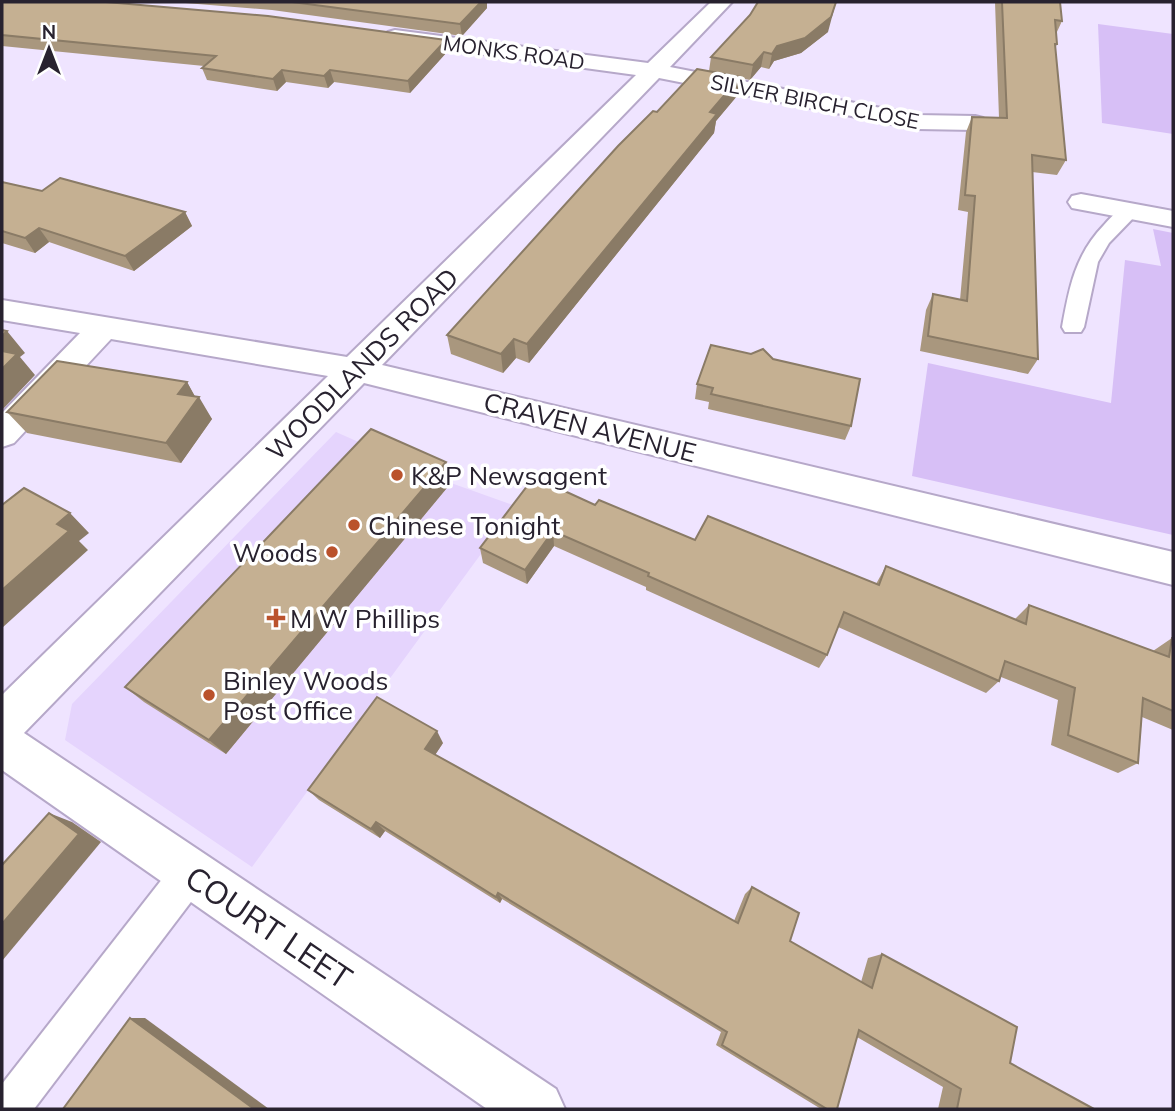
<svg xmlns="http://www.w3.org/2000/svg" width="1175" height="1111" viewBox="0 0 1175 1111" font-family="Mulish,sans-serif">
<rect width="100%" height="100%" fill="#efe4ff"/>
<path fill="#e5d4fd" d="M336,432L451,483L516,506L252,867L65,740L72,704Z"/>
<g fill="#d7bff6">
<path d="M1098,24L1173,34V134L1102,123Z"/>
<path d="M1153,229L1173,233V535L912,476L928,363L1111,403L1125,260L1161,266Z"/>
</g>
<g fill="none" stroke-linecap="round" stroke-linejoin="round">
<g stroke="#b6a8c9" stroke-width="4">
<g id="lane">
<path d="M1130,205L1140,211L1109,243L1098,262L1084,327L1081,332H1065L1062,327C1069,288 1075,255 1104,225C1111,217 1119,208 1130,205Z"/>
<path d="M190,855L203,860L208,873L203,886L34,1109H2V1084L177,860Z"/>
</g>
</g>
<g stroke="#b6a8c9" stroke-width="4">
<g id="street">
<path d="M711,2H732L670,67L917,115L975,116L983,118L987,123L983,128L975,130L917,129L659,78L382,365L1173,552V585L364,383L24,733L556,1089L565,1109H487L2,770V695L328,376L111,339L14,443L2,447V413L80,333L2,320V300L347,357L636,75L395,42L384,36L388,32L395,30L648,63Z"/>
<path d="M1081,194L1173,211V227L1072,208L1068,202L1072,196Z"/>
</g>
</g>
<use href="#lane" fill="#fff" fill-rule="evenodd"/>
<use href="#street" fill="#fff" fill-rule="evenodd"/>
</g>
<g fill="#a9977e">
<path d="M2,2L446,40L447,52L410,93L334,82L328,88L286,82L277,91L207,80L202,68L204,66L2,46Z"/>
<path d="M173,2H487V8L462,36L272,10Z"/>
<path d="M995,2H1060L1062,21L1056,34L1057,44L1055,49L1066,160L1057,175L1032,172L1038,359L1028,374L920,351L926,310L933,294L960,300L968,212L958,210L966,132L972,117L999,118Z"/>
<path d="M828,32L801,53L774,61L769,69L761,67L750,80L740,78L737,96L716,121L714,133L529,363L516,358L503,373L451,354L447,335L709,71L711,57Z"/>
<path d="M2,182L42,191L185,212L192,226L134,271L49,242L35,253L2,243Z"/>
<path d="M773,359L851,426L845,440L708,409L709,402L695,399L697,384Z"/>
<path d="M187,382L195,397L212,419L181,463L27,433L7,412Z"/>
<path d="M446,462L451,483L226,754L144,702L125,687Z"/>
<path d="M595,505L695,540L876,584L886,566L1015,619L1029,605L1153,651L1172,638H1173V730L1142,717L1138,763L1118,773L1051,745L1058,700L1001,677L999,681L986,693L838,627L827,655L819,668L646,590V587L554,546L527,584L483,563L480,548Z"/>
<path d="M443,743L435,755L734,921L745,894L752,887L790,941L861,982L868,958L882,954L1010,1063L1094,1109H938L943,1087L857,1037L837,1109H821L716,1045L721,1032L502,899L500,903L385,831L380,838L319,800L308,790Z"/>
</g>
<g fill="#8a7b66">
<path d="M481,2H487V8L462,36L460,24Z"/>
<path d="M836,2L828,32L801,53L774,61L769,69L772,54L777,46Z"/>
<path d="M446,40L447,52L410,93L408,81Z"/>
<path d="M764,52L761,67L750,80L753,65Z"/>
<path d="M282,70L286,82L277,91L273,79Z"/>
<path d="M330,70L334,82L328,88L324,76Z"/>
<path d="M740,77L737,96L716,121L714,133L529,363L527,344L710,112Z"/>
<path d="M185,212L192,226L134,271L125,256Z"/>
<path d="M39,228L49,242L35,253L25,238Z"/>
<path d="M7,331L25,353L20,357L35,375L2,410V336Z"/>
<path d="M514,339L516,358L503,373L501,354Z"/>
<path d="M187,382L197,400L199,397L212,419L181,463L166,443L178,394Z"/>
<path d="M446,462L451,483L226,754L209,740Z"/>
<path d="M70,513L89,533L79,541L88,550L2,628V590L57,524Z"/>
<path d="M553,531L554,546L527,584L525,570Z"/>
<path d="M437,731L443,743L431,761L425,749Z"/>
<path d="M49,813L72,822L101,842L2,961V924Z"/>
<path d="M376,822L385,831L380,838L371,829Z"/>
<path d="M498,893L502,899L500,903L496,897Z"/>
<path d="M130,1018H145L269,1109H254Z"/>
</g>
<g fill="#c5b092" stroke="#8a7b66" stroke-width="2">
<path d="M2,2H106L268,16L446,40L408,81L330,70L324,76L282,70L273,79L202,68L216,56L2,35Z"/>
<path d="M292,2H481L460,24Z"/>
<path d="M758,2H836L831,17L805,38L777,46L772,54L764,52L753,65L711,57L750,15Z"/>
<path d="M1002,2H1060L1062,21L1055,20L1057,44H1055L1066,160L1032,155L1038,359L928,336L933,294L967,301L975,196L965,195L972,117L1007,118Z"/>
<path d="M697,69L740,77L710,112L717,114L527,344L514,339L501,354L447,335L618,146L653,111L657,112Z"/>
<path d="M60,178L185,212L125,256L39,228L25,238L2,231V182L42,191Z"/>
<path d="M2,330L7,331L2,336Z"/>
<path d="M711,345L751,354L763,349L773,359L860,379L851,426L711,394L713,388L697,384Z"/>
<path d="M2,351L17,354L2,369Z"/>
<path d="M57,361L187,382L178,394L199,397L166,443L7,412Z"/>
<path d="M371,429L446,462L209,740L125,687Z"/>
<path d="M534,477L595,505L599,500L695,540L708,516L879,585L886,566L1026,624L1029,605L1169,657L1172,638H1173V711L1143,698L1138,763L1068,735L1075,688L1005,661L999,681L844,612L827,655L648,576L649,573L553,531L525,570L480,548Z"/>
<path d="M24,488L70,513L57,524L69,531L2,590V505Z"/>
<path d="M377,697L437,731L425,749L738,923L752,887L799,913L790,941L872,988L882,954L1017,1027L1010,1063L1094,1109H957L961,1089L859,1030L837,1109H827L722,1045L727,1032L498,893L496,897L376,822L371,829L308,790Z"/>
<path d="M49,813L79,834L2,924V865Z"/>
<path d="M130,1018L254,1109H63Z"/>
</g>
<g fill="#ba522c" stroke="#fff" stroke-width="2.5">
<circle cx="397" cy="475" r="7"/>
<circle cx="354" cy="525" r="7"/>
<circle cx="332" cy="552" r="7"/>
<path d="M272.5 607.5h7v7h7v7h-7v7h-7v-7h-7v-7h7z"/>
<circle cx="209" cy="695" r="7"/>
</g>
<g text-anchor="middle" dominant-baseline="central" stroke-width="7" stroke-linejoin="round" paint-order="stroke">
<g font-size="21" fill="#28222f" stroke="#fff">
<text transform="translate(514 52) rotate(8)">MONKS ROAD</text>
<text transform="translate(815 101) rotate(11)">SILVER BIRCH CLOSE</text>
</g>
<g font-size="26" fill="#28222f" stroke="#fff">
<text transform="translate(362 364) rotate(-45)">WOODLANDS ROAD</text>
<text transform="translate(590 427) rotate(14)">CRAVEN AVENUE</text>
</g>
<g font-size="26" fill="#28222f" stroke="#fff" text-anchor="start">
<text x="411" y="475">K&amp;P Newsagent</text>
<text x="368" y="525">Chinese Tonight</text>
<text x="318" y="552" text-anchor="end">Woods</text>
<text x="290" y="618">M W Phillips</text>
<text x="223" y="680">Binley Woods<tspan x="223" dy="30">Post Office</tspan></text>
</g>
<g font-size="32" fill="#28222f" stroke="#fff">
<text transform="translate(269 927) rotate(34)">COURT LEET</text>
</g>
</g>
<rect width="1175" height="1111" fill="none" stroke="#28222f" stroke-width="7"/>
<g transform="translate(49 49)" stroke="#ffffff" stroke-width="5" paint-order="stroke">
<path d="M0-5L12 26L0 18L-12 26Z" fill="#28222f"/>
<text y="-10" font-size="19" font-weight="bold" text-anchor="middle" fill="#28222f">N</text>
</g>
</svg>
